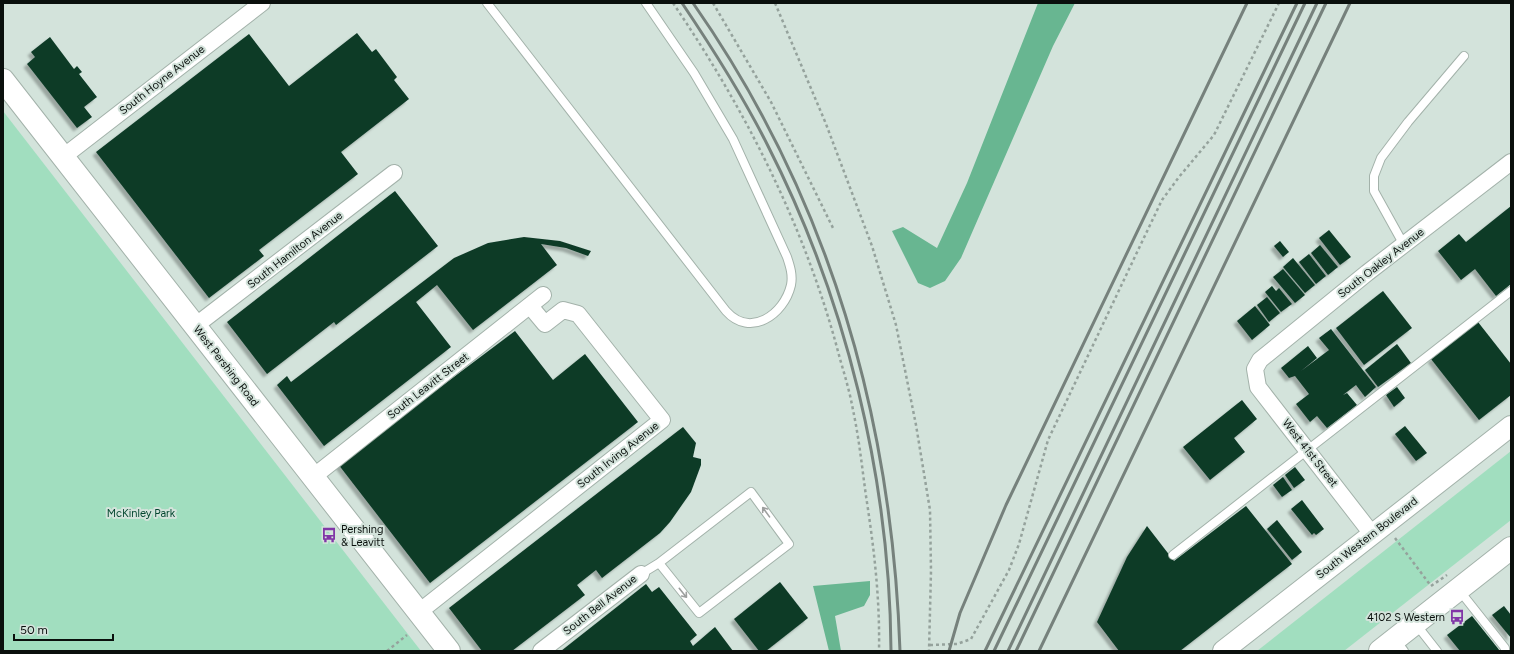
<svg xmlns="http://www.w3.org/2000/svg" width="1514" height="654" viewBox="0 0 1514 654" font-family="Figtree,sans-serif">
<defs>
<filter id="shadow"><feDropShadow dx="-3.5" dy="3.5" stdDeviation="1" flood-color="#0004"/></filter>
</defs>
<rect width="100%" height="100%" fill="#d3e3db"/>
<g fill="#a1debf">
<path d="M3,111L421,651H3Z"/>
<path d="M1511,451V520L1344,651H1257Z"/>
</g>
<g fill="#68b691">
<path d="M1038,3H1075L1053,46L961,258L945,281L930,288L918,283L892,231L903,227L937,248L967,183Z"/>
<path d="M870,581V595L864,606L835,616L841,651H829L813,586Z"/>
</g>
<g fill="#0f3a28" filter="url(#shadow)">
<path d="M357,33L372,52L376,49L397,77L394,80L409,99L341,152L358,174L259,250L264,256L209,298L96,152L249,34L289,86Z"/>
<path d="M50,37L74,69L77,66L82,72L79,74L97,97L84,107L92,117L77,128L27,64L35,57L31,52Z"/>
<path d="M395,191L438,246L336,325L334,322L267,374L227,322Z"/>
<path d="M1511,206V284L1496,296L1475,269L1461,280L1438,251L1459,234L1466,242Z"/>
<path d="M1329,230L1351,257L1340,265L1319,238Z"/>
<path d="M524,237L560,241L591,251L588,256L566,248L541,244L557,265L473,330L437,285L416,302L451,347L324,446L277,385L287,376L291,382L454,258L488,243Z"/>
<path d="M1280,241L1289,252L1283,257L1274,246Z"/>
<path d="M1320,245L1338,267L1328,275L1311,253Z"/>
<path d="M1309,254L1326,276L1316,284L1299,262Z"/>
<path d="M1293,258L1315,285L1305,293L1283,267Z"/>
<path d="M1283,269L1305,295L1295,303L1273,277Z"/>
<path d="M1272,286L1276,291L1279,288L1292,304L1281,312L1265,292Z"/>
<path d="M1383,291L1412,328L1364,365L1336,328Z"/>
<path d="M1267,297L1280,313L1269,322L1257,305Z"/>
<path d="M1255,306L1270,325L1252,340L1237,321Z"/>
<path d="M1478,322L1511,364V395L1479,420L1431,359Z"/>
<path d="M1331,329L1376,387L1365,397L1356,385L1343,395L1347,393L1357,405L1327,428L1317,416L1310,422L1296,404L1309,394L1295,376L1289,378L1281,368L1308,346L1317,358L1301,371L1329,350L1319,338Z"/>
<path d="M515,331L553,380L585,354L638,422L430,583L338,464Z"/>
<path d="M1397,344L1411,363L1378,387L1365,370Z"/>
<path d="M1397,387L1405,398L1394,407L1386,395Z"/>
<path d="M1242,400L1257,419L1234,438L1245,452L1210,480L1183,447Z"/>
<path d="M1405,426L1427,453L1416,461L1395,434Z"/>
<path d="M683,427L696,443L693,457L701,459V465L691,492L670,522L660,533L602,578L596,570L577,585L585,595L512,651H482L449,608Z"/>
<path d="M1295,467L1305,480L1294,488L1285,475Z"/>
<path d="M1283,477L1292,490L1282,497L1273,485Z"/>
<path d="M1302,500L1324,529L1316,535L1314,533L1312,535L1291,509Z"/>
<path d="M1246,506L1292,564L1180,651H1119L1097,622L1127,557L1147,526L1174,561Z"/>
<path d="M1277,520L1302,552L1292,560L1267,529Z"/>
<path d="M780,582L808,618L766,651H759L734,619Z"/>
<path d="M646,584L652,592L659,587L697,635L690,641L693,646L715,627L733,651H561Z"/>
<path d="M1504,606L1511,615V638L1492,615Z"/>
<path d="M1472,616L1500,651H1460L1447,635Z"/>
</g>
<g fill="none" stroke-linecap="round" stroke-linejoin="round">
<g stroke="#a3b2aa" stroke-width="10">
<g id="service">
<path d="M487,3L726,311C750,338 784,315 791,285C793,275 790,266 787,257L733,139L694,73L646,3"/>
<path d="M1404,245L1374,191V176L1381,158L1408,122L1464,56"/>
<path d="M1173,555L1511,291"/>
<path d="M641,574L659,563L751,492L789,544L699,613L659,563"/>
<path d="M1459,590L1505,648V651"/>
<path d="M1415,623L1437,651"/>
<path d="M1396,640L1404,651"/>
</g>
</g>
<g stroke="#a3b2aa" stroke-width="18">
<g id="minor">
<path d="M63,157L262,3"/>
<path d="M195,326L394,173"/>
<path d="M313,477L543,295"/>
<path d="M1372,534L1258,387L1255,369L1260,360L1367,273L1511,162"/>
<path d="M419,612L662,420L578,314L563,310L545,324L530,306"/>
<path d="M541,651L641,574"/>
</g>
</g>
<g stroke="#a3b2aa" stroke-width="22">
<path id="tertiary" d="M1223,651L1511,426"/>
</g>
<g stroke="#a3b2aa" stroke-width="24">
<g id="secondary">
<path d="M3,80L449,651"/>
<path d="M1380,651L1511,548"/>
</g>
</g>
<g stroke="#95a29c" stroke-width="2.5" stroke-dasharray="3 3" stroke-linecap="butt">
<path d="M673,3C747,112 807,231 840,359C845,376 850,393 853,410C859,438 862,467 866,496C874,548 880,598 879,651"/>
<path d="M713,3L771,102L833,228"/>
<path d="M775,3L826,124L872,246L896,325L916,425L930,510L931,571L929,651"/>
<path d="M1395,538L1431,586L1447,575"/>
<path d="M930,645L957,644L971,639L1009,570L1019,544L1048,440L1140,246L1162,200L1179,177L1214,135L1279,3"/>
<path d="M387,651L407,635"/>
</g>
<use href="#service" stroke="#fff" stroke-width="8"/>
<use href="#minor" stroke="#fff" stroke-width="16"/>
<use href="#tertiary" stroke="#fff" stroke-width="20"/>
<use href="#secondary" stroke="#fff" stroke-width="22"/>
<g stroke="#76817c" stroke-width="3">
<path d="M682,3C713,49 743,96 768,146C846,299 890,479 891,651"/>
<path d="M693,3C828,196 892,417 900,651"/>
<path d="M949,651L960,613L1006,505L1247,3"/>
<path d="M985,651L1297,3"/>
<path d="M994,651L1305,3"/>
<path d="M1008,651L1317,3"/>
<path d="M1016,651L1326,3"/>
<path d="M1039,651L1350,3"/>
</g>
</g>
<defs><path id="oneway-shaft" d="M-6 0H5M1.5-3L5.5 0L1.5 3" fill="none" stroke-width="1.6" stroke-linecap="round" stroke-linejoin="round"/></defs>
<g stroke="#9d9f9e">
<use href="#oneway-shaft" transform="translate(766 512) rotate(-126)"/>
<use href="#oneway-shaft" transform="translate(683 593) rotate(51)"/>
</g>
<defs>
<g id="bus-bare" transform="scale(1.2)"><path d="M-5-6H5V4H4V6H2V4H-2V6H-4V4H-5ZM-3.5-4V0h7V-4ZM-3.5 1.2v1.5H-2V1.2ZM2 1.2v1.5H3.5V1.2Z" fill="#8136a7" stroke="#d3e3db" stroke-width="2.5" paint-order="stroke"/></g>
</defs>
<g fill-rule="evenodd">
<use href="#bus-bare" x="329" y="535"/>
<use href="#bus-bare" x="1457" y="617"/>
</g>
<g text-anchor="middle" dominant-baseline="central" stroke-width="4" stroke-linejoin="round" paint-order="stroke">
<g font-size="11" fill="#0a100d" stroke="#d3e3db">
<text transform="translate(162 80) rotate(-38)">South Hoyne Avenue</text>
<text transform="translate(295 250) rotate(-38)">South Hamilton Avenue</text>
<text transform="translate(1381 263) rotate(-38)">South Oakley Avenue</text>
<text transform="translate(226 366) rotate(52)">West Pershing Road</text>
<text transform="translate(428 386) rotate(-38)">South Leavitt Street</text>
<text transform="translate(1310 453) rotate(52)">West 41st Street</text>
<text transform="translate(618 455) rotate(-38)">South Irving Avenue</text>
<text transform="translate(1367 538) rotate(-38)">South Western Boulevard</text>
<text transform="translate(600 605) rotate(-38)">South Bell Avenue</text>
</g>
<g font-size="11" fill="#044730" stroke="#d3e3db">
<text x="141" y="513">McKinley Park</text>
</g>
<g font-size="11" fill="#0a100d" stroke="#d3e3db" text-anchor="start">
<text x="341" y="529">Pershing<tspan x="341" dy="13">&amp; Leavitt</tspan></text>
<text x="1445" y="617" text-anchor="end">4102 S Western</text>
</g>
</g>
<rect width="1514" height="654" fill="none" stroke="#0a100d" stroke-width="8"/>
<path d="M14 634v6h99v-6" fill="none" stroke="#0a100d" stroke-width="2"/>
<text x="20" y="634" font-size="12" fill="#0a100d" stroke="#d3e3db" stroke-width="3" paint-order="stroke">50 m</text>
</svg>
